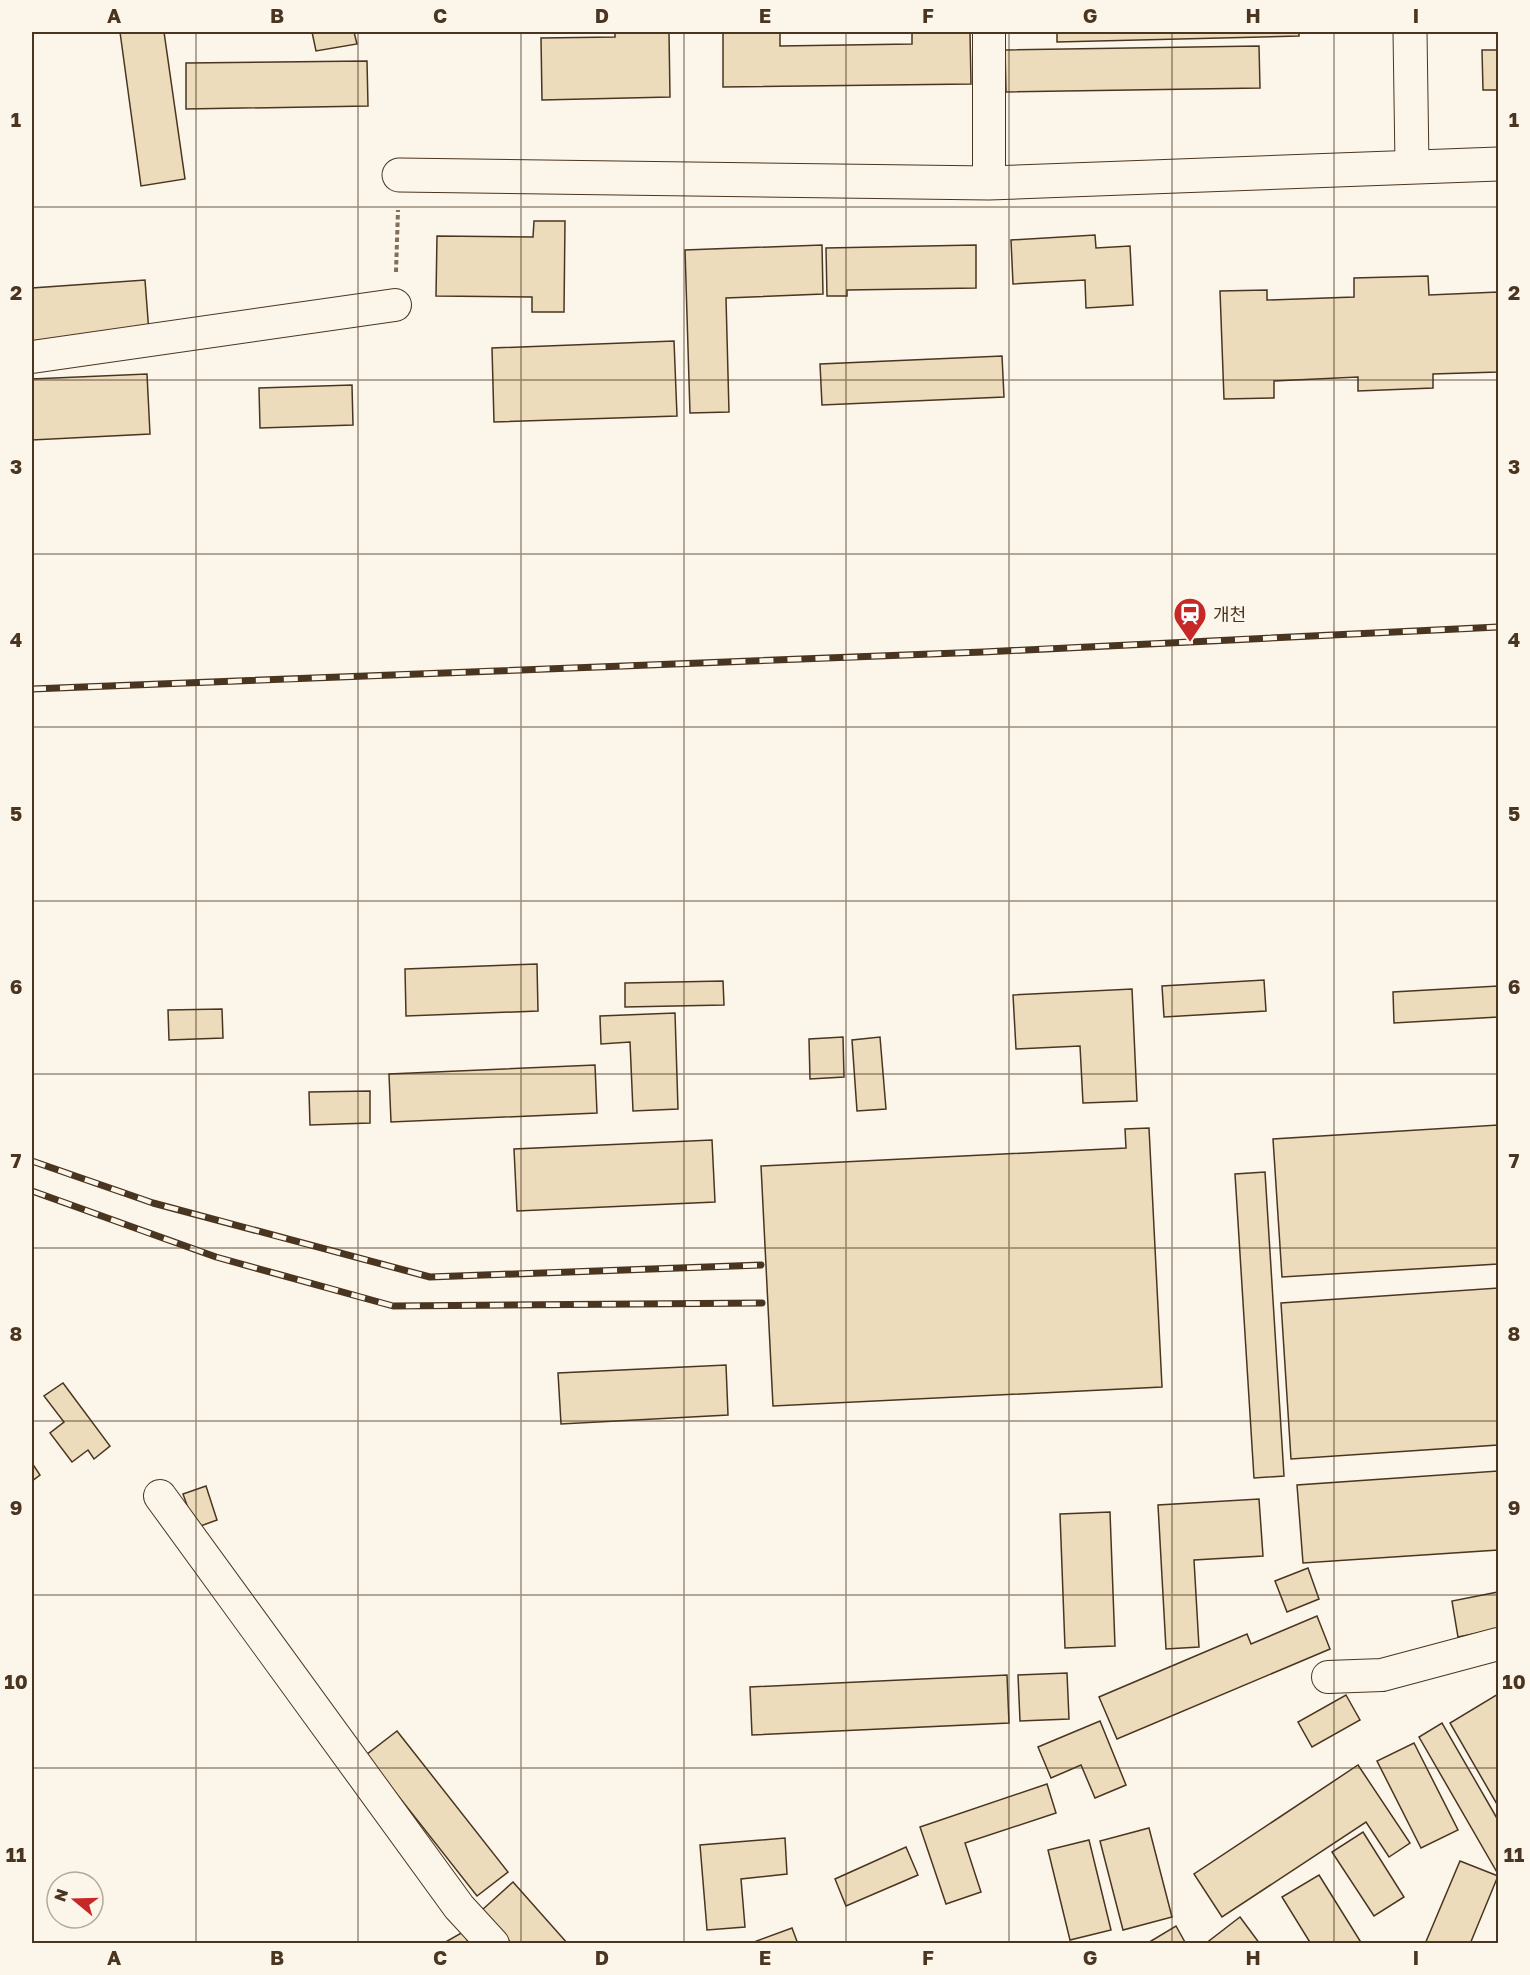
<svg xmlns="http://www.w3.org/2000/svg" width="1530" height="1975" viewBox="0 0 1530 1975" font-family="'Golos Text','Noto Sans KR',sans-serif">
<rect width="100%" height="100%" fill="#fbf6e9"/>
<g fill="#ecdcbc" stroke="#4a3520" stroke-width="1.5">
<path d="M120,32H164L185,179L141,186Z"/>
<path d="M312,32H354L357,44L316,51Z"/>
<path d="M615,32H669L670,97L542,100L541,38L615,37Z"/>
<path d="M723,32H780V46L912,44V32H970L971,84L723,87Z"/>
<path d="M1057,32H1299V36L1057,42Z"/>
<path d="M1259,46L1260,88L1006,92L1005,50Z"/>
<path d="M1482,50H1498V90H1483Z"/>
<path d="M367,61L368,106L186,109V63Z"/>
<path d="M534,221H565L564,312H532V297L436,296L437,236L533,237Z"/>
<path d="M1095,235L1096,248L1130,246L1133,305L1086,308L1085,280L1013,284L1011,240Z"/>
<path d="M822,245L823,294L726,298L729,412L690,413L685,250Z"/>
<path d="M976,245V288L847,290V296H827L826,248Z"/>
<path d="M1428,276L1429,295L1498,292V372L1433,374V388L1358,391V377L1274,381V398L1224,399L1220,291L1267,290V300L1354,297V278Z"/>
<path d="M145,280L149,333L32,341V288Z"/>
<path d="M674,341L677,416L494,422L492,348Z"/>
<path d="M1002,356L1004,397L822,405L820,364Z"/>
<path d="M147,374L150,434L32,440V379Z"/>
<path d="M352,385L353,425L260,428L259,388Z"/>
<path d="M537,964L538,1011L406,1016L405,969Z"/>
<path d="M1264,980L1266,1011L1164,1017L1162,986Z"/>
<path d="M723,981L724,1005L625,1007V983Z"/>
<path d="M1498,986V1017L1394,1023L1393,992Z"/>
<path d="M1132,989L1137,1101L1083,1103L1080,1046L1016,1049L1013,995Z"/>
<path d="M222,1009L223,1038L169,1040L168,1010Z"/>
<path d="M675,1013L678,1109L633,1111L630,1042L601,1044L600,1016Z"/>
<path d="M843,1037L844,1077L810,1079L809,1039Z"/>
<path d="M880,1037L886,1109L857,1111L852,1040Z"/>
<path d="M595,1065L597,1113L391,1122L389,1074Z"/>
<path d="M370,1091V1123L310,1125L309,1092Z"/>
<path d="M1498,1125V1264L1282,1277L1273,1139Z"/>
<path d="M1149,1128L1162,1387L773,1406L761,1166L1126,1148L1125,1129Z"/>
<path d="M712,1140L715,1202L517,1211L514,1149Z"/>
<path d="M1265,1172L1284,1476L1254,1478L1235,1174Z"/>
<path d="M1498,1288V1445L1291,1459L1281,1303Z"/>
<path d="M726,1365L728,1415L561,1424L558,1373Z"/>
<path d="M63,1383L110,1446L94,1459L88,1450L72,1462L50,1433L64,1422L44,1396Z"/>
<path d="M32,1463L40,1475L32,1481Z"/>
<path d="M1498,1471V1550L1303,1563L1297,1485Z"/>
<path d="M206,1486L217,1520L195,1528L183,1494Z"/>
<path d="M1259,1499L1263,1556L1194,1560L1199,1647L1166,1649L1158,1505Z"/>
<path d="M1110,1512L1115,1646L1065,1648L1060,1514Z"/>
<path d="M1308,1568L1319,1599L1287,1612L1275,1581Z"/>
<path d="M1498,1592V1629L1458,1637L1452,1601Z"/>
<path d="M1317,1616L1330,1649L1117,1739L1099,1697L1247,1634L1251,1644Z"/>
<path d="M1067,1673L1069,1719L1020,1721L1018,1675Z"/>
<path d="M1007,1675L1009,1723L752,1735L750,1687Z"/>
<path d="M1498,1694V1806L1450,1723Z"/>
<path d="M1346,1695L1360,1720L1312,1747L1298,1722Z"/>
<path d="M1100,1721L1126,1785L1095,1798L1081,1765L1051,1778L1038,1747Z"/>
<path d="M1442,1723L1498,1820V1874L1419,1737Z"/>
<path d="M397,1731L508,1872L477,1896L366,1755Z"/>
<path d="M1414,1743L1458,1830L1421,1848L1377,1761Z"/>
<path d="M1358,1765L1410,1843L1389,1857L1366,1822L1222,1917L1194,1874Z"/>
<path d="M1047,1784L1056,1813L965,1843L981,1892L946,1904L920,1827Z"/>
<path d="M1149,1828L1172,1917L1123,1930L1100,1841Z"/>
<path d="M1363,1832L1404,1897L1374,1916L1332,1852Z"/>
<path d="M785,1838L787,1874L741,1879L745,1927L707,1930L700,1845Z"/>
<path d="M1089,1840L1111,1930L1070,1940L1048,1850Z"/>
<path d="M906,1847L918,1875L846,1906L835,1879Z"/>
<path d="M1460,1861L1498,1876L1470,1944H1425Z"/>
<path d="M1319,1875L1362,1944H1311L1282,1897Z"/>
<path d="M513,1882L568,1944H512L482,1910Z"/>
<path d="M1240,1917L1260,1944H1205Z"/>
<path d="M1176,1926L1186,1944H1146Z"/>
<path d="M792,1928L798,1944H754V1942Z"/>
<path d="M463,1932L469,1944H442Z"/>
</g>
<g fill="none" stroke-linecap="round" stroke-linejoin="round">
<g stroke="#4a3520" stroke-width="34">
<g id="street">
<path d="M989,183V32"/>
<path d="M32,357L395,305"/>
<path d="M160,1496L459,1907L493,1944"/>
<path d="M1328,1677L1382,1675L1498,1644"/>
</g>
</g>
<g stroke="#4a3520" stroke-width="35">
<g id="secondary">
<path d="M1410,32L1412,165"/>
<path d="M399,175L989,183L1498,164"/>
</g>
</g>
<path stroke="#7f6f5c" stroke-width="4" stroke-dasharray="4.5 3" stroke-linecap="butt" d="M396,272L398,210"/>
<use href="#street" stroke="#fbf6e9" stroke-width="32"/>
<use href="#secondary" stroke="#fbf6e9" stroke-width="33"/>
<g stroke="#4a3520" stroke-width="7">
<g id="rail">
<path d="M32,689L983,652L1498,627"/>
<path d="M32,1161L153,1203L430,1277L761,1265"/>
<path d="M32,1191L216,1257L393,1306L762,1303"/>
</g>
</g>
<use href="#rail" stroke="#fbf6e9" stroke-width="4.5" stroke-dasharray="14" stroke-linecap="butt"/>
</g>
<path fill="none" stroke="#4a3520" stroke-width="1.5" stroke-opacity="0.55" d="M196,32V1944M358,32V1944M521,32V1944M684,32V1944M846,32V1944M1009,32V1944M1172,32V1944M1334,32V1944M32,207H1498M32,380H1498M32,554H1498M32,727H1498M32,901H1498M32,1074H1498M32,1248H1498M32,1421H1498M32,1595H1498M32,1768H1498"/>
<defs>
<g id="station-pin" transform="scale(1.725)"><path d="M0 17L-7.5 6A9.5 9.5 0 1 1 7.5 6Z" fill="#c62828" stroke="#fbf6e9"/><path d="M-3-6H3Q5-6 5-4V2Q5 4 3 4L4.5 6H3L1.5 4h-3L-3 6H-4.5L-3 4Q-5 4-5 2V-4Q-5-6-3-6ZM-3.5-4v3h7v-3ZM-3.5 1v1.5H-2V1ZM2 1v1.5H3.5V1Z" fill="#fff"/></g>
</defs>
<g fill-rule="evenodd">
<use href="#station-pin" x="1190" y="614"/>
</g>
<g text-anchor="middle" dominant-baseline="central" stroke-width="4.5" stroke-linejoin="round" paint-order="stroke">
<g font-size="18" fill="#4a3520" stroke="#fbf6e9" text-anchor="start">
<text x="1213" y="614">개천</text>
</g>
</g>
<rect width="1530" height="1975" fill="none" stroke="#fbf6e9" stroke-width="66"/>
<g transform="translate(75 1900) rotate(289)"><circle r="28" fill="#fbf6e9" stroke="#b4a999" stroke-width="1.5"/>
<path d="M0-4.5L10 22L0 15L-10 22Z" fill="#c62828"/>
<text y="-9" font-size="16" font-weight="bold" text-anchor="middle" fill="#4a3520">N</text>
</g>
<rect x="33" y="33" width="1464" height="1909" fill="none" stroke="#4a3520" stroke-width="2"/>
<g font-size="20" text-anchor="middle" font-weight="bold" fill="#4a3520">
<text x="114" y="23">A</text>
<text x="277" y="23">B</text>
<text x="440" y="23">C</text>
<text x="602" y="23">D</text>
<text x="765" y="23">E</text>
<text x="928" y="23">F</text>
<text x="1090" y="23">G</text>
<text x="1253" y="23">H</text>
<text x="1416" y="23">I</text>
<text x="16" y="127">1</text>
<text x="1514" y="127">1</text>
<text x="16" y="300">2</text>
<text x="1514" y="300">2</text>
<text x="16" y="474">3</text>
<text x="1514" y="474">3</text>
<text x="16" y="647">4</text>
<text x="1514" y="647">4</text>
<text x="16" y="821">5</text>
<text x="1514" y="821">5</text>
<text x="16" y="994">6</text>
<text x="1514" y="994">6</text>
<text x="16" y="1168">7</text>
<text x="1514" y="1168">7</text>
<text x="16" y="1341">8</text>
<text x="1514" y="1341">8</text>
<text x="16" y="1515">9</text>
<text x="1514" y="1515">9</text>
<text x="16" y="1689">10</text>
<text x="1514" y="1689">10</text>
<text x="16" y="1862">11</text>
<text x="1514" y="1862">11</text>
<text x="114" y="1965">A</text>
<text x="277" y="1965">B</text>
<text x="440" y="1965">C</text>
<text x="602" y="1965">D</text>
<text x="765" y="1965">E</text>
<text x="928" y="1965">F</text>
<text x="1090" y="1965">G</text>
<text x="1253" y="1965">H</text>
<text x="1416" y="1965">I</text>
</g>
</svg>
